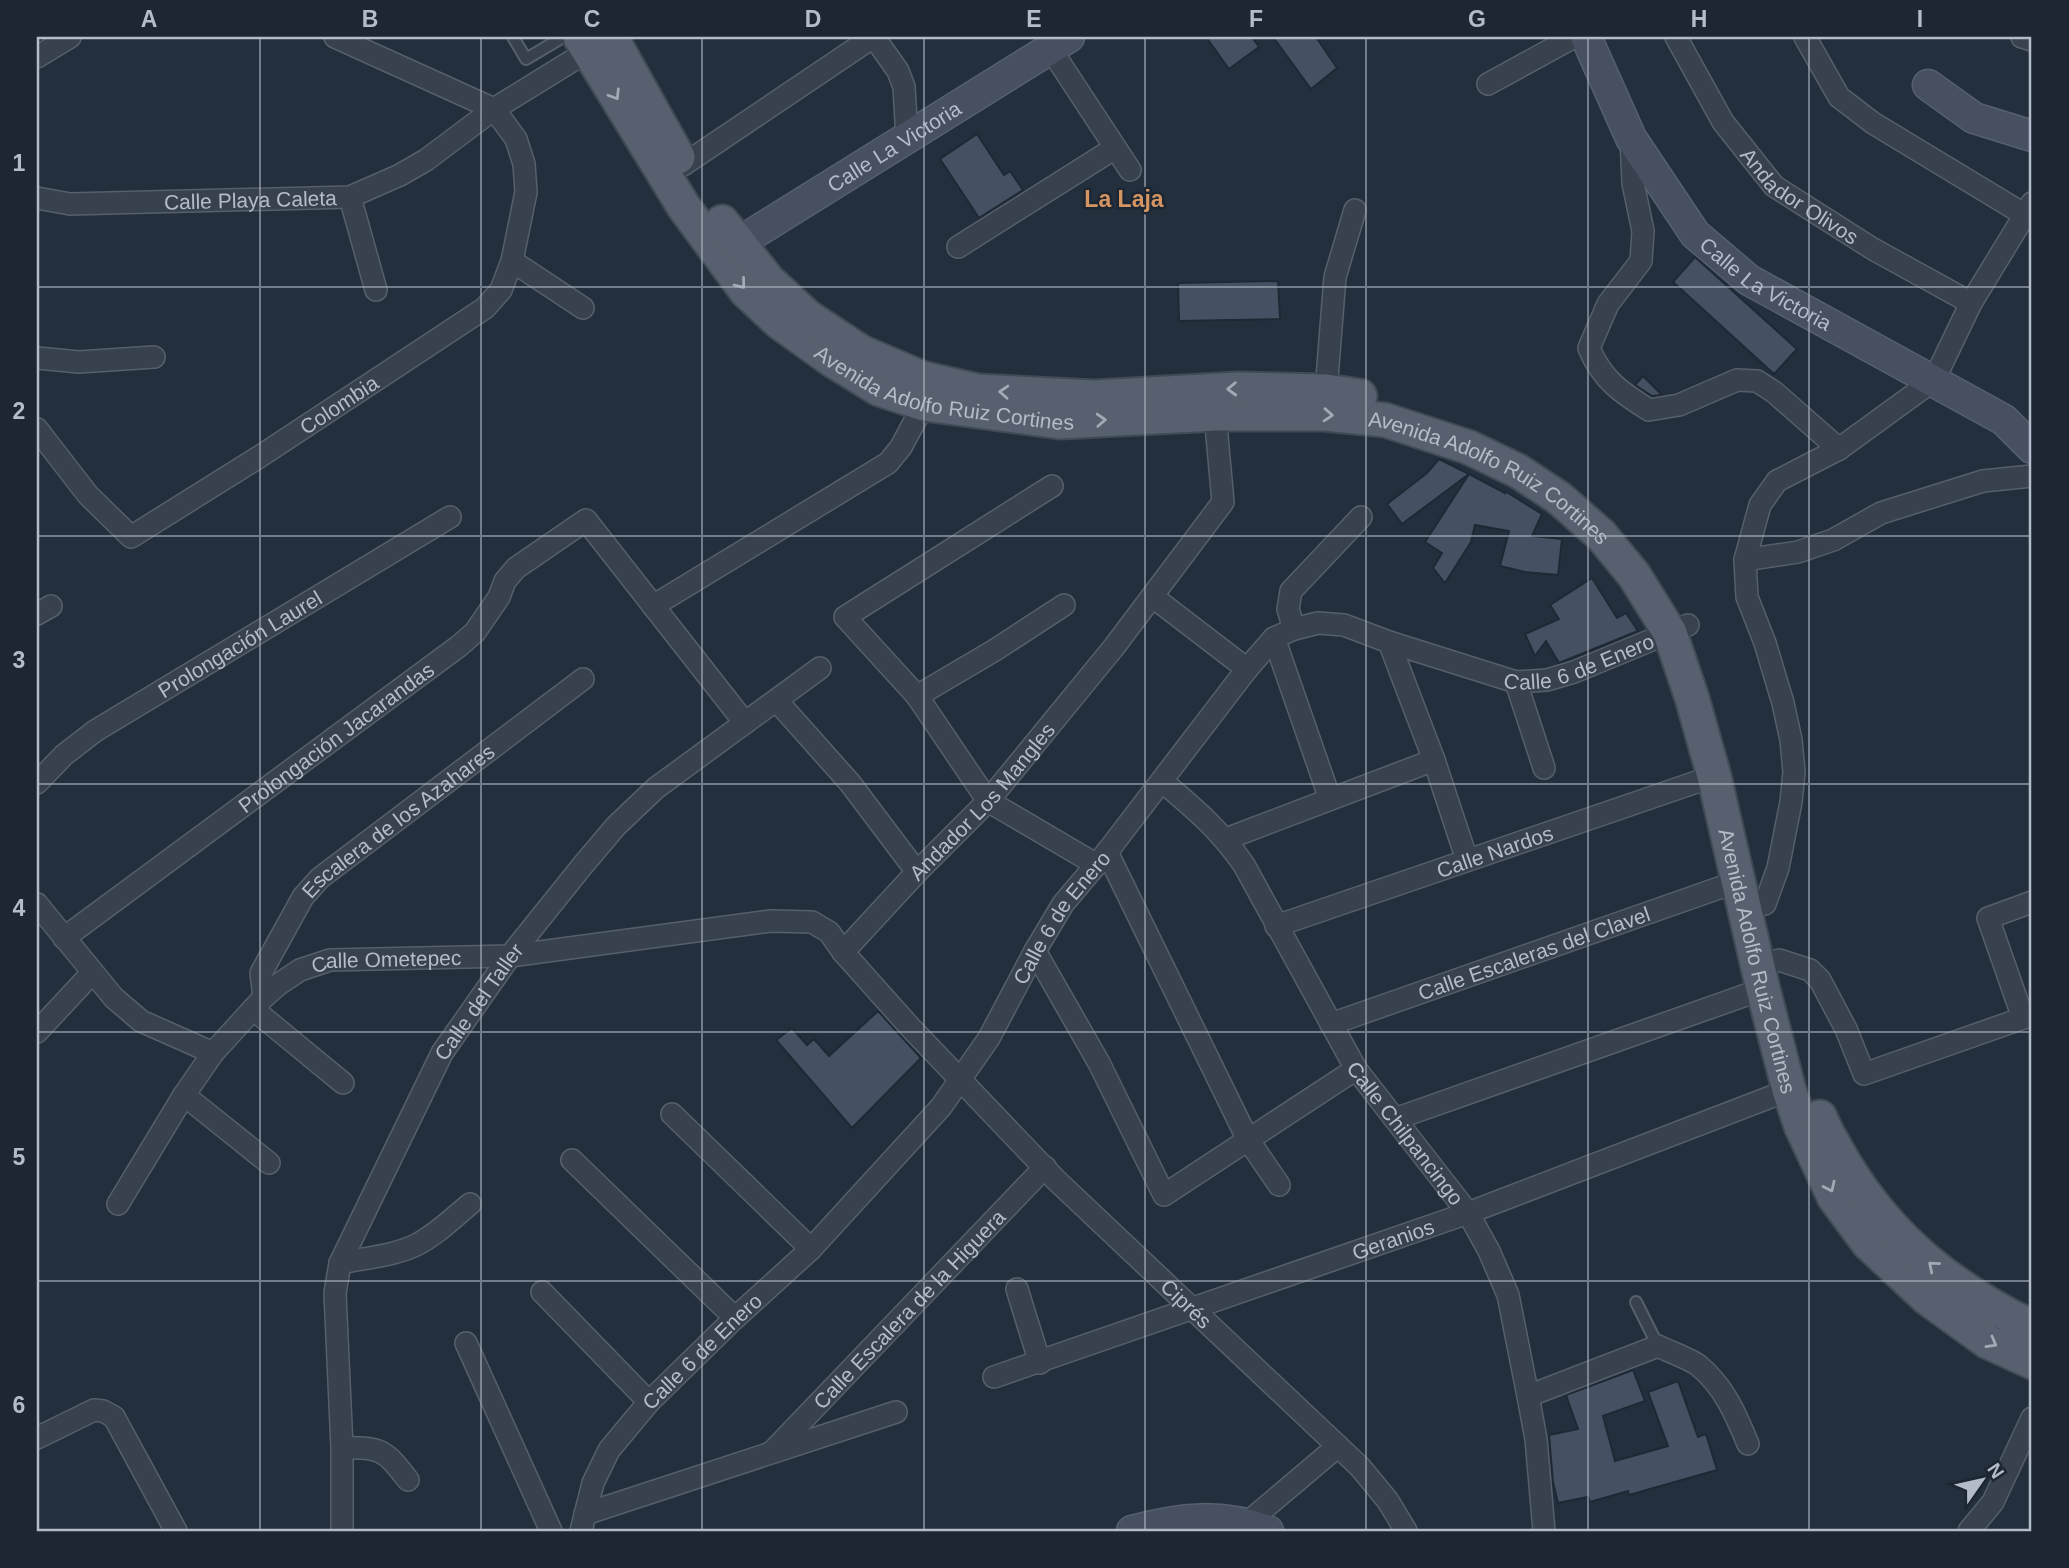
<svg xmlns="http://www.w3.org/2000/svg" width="2069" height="1568" viewBox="0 0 2069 1568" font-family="Arial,sans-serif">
<rect width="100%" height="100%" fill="#242f3e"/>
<g fill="#455162" stroke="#1f2835" stroke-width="2">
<path d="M1206,37H1252L1259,47L1229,69Z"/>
<path d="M1273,37H1316L1337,68L1311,89Z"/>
<path d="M977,134L1004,175L1010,171L1023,190L979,218L940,159Z"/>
<path d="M1695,257L1797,349L1774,374L1673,282Z"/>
<path d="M1278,281L1280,319L1179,321L1178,283Z"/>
<path d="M1643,376L1662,395L1652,396L1635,385Z"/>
<path d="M1439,459L1469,474L1402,524L1387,504L1427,473Z"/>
<path d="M1469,474L1505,493V491L1542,514L1532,536L1562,539L1558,575L1525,572L1500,566L1509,531L1475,525L1471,542L1445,583L1433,568L1442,553L1425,542Z"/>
<path d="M1592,578L1617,618L1626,613L1638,631L1559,663L1546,641L1535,656L1525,634L1559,619L1550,605Z"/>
<path d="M878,1011L921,1058L852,1128L776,1040L792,1028L807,1045L814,1039L829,1056Z"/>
<path d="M1633,1370L1645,1401L1603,1416L1615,1461L1668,1446L1648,1392L1678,1381L1698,1437L1706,1434L1717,1470L1629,1495L1628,1491L1590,1502L1588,1497L1558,1503L1553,1482L1549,1435L1578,1429L1566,1395Z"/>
</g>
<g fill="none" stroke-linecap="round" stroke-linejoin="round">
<g stroke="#565f6c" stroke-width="14">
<g id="lane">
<path d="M513,37L526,59L563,37"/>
<path d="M1636,1302L1658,1346"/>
</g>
</g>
<g stroke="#565f6c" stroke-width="24">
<g id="street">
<path d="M874,37L898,71L904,87L907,138"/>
<path id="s1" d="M1676,37L1723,122L1774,186L1873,249L1971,303"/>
<path d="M1805,37L1839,97L1873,123L2025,215"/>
<path d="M2022,37L2032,40"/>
<path d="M1050,48L1130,170"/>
<path d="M37,57L70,37"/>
<path d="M1488,84L1574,37"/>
<path d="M1631,138L1633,183L1643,231L1641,261L1608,304L1589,348C1602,380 1622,393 1649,410L1679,405L1737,380L1757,381L1774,392L1839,449"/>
<path d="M683,165L873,37"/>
<path d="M350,197L376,290"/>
<path id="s2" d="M37,198L70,204L350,197L400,175L426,160L494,109L588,51"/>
<path d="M958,247L1115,148"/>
<path d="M512,261L583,308"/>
<path d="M37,358L79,362L154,357"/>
<path d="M1326,391L1335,277L1355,210"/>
<path id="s3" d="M37,429L88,495L131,537L259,457L485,308L501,290L512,261L526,192L524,164L516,139L494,109L335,37"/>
<path d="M1052,486L845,617L917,696L988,801L1097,865"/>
<path d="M1745,560L1798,552L1833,540L1881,513L1983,481L2032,476"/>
<path d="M1153,597L1247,669"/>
<path d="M653,606L888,463L901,447L924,404"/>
<path d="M37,614L51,606"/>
<path d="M1294,629L1288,609L1291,591L1361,517"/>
<path d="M1274,638L1330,799"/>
<path d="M1389,642L1434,760L1467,860"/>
<path d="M1516,682L1544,768"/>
<path d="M917,696L995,650L1064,605"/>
<path d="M777,701L850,783L917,872"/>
<path id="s4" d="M1163,782C1195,809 1220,830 1244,865L1356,1069L1468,1213L1489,1251L1508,1295L1528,1396L1536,1439L1544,1531"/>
<path id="s5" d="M37,783L64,755L95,731L450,517"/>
<path d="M1226,839L1434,760"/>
<path d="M1107,852L1247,1138L1279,1185"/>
<path d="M37,904L114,998L141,1021L213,1053"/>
<path d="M1765,904L1778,868L1791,802L1794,772L1791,740L1783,703L1765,643L1747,597L1745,560L1760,505L1777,481L1839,449L1934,380L1971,303L2032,203"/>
<path id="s6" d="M1276,926L1714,776"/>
<path id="s7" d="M64,938L459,646L475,632L499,597L505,581L516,568L586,520L745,723"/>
<path d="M1035,951L1099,1063L1164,1195L1356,1069"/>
<path id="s8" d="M843,952L917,872L988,801L1114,647L1223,502L1215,414"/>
<path d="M1757,966L1779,960L1810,970L1820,980L1846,1029L1864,1074L2032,1015"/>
<path id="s9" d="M264,997L261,973L303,897L320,878L583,679"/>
<path d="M253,1009L343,1083"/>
<path d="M2023,1018L1988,918L2032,902"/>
<path id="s10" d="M1331,1024L1739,881"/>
<path d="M37,1032L92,973"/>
<path d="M184,1095L269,1163"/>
<path d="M672,1114L811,1249"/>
<path d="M1395,1119L1763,989"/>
<path d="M572,1160L735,1318"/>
<path id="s11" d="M118,1204L184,1095L213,1053L264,997L279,984L300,970L330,960L510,956L771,921L812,922L829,932L843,952L910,1027L1056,1180L1360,1467L1388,1501L1406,1531"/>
<path d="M340,1263C365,1258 393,1256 416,1245C436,1235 453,1218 470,1204"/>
<path d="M1017,1289L1040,1363"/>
<path d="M542,1292L649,1402"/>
<path d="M466,1343L551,1531"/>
<path id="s12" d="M994,1377L1468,1213L1789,1090"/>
<path d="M1528,1396L1658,1346C1670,1352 1686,1357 1698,1365C1724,1386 1736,1415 1748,1444"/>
<path d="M37,1438L94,1410L103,1411L114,1417L176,1531"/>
<path d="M342,1448C381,1447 384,1449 408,1480"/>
<path id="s13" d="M772,1452L1045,1167"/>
<path d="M585,1514L896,1412"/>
<path d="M1247,1523L1338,1446"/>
<path id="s14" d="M342,1531V1448L335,1293L340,1263L442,1053L510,956L583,865L616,826L656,788L820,668"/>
<path id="s15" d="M581,1531L593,1483L609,1450L649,1402L735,1318L811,1249L941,1107L989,1038L1035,951L1063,904L1107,852L1247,669L1274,638L1294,629L1318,623L1344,625L1389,642L1516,682L1547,680L1574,672L1688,625"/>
<path d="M1969,1531L1993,1502L2032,1418"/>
</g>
</g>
<g stroke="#565f6c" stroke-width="33">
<g id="secondary">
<path id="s16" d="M1586,37L1631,138L1695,234L1749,280L2004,420L2032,448"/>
<path d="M1928,85L1974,118L2032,136"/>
<path id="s17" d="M719,255L1069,37"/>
<path d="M1132,1531C1179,1518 1222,1513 1268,1531"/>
</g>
</g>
<g stroke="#414a57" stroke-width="37">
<g id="primary">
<path id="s18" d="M580,37L684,207L746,291L779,322L832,360L879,389L924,404L1060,422L1215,414H1325L1385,420L1468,447L1518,471L1559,498L1601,535L1634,575L1670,633L1692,698L1714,776L1763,989L1789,1090L1801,1126L1834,1197L1868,1243L1927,1298L1988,1342L2032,1362"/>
<path d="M611,37L678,157"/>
<path d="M722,222L768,280L808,317L861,352L922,378L978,391L1094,397L1238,389L1326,391L1360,396"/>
<path d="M1820,1117C1826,1133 1836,1148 1845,1164C1891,1240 1953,1289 2032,1327"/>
</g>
</g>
<use href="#lane" stroke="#38414e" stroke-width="10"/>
<use href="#street" stroke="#38414e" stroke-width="21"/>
<use href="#secondary" stroke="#465061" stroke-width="30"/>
<use href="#primary" stroke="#56606e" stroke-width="33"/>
</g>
<defs><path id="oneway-chevron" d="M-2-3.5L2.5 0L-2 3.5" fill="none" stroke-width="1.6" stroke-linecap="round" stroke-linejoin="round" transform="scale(1.75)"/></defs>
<g stroke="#a1aab7">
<use href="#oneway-chevron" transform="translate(615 95) rotate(58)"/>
<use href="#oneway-chevron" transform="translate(741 284) rotate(51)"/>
<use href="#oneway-chevron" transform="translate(1232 389) rotate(178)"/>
<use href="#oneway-chevron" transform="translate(1004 392) rotate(-177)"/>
<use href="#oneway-chevron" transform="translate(1328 415) rotate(4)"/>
<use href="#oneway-chevron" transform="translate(1101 420) rotate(-3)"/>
<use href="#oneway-chevron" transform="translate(1830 1187) rotate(65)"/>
<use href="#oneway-chevron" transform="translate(1933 1266) rotate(-140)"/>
<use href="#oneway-chevron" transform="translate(1992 1343) rotate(29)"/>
</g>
<path fill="none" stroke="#b4bcc9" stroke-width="2" stroke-opacity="0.55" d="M260,37V1531M481,37V1531M702,37V1531M924,37V1531M1145,37V1531M1366,37V1531M1588,37V1531M1809,37V1531M37,287H2032M37,536H2032M37,784H2032M37,1032H2032M37,1281H2032"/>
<g text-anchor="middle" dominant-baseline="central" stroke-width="5" stroke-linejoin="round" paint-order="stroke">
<g font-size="21" fill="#b4bcc9" stroke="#1d2633">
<text stroke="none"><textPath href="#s17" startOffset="206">Calle La Victoria</textPath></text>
<text stroke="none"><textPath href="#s1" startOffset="205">Andador Olivos</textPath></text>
<text stroke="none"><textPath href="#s2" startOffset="214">Calle Playa Caleta</textPath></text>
<text stroke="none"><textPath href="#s16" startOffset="313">Calle La Victoria</textPath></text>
<text stroke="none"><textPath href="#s18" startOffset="532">Avenida Adolfo Ruiz Cortines</textPath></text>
<text stroke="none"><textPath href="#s3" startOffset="390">Colombia</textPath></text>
<text stroke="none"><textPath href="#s18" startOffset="1099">Avenida Adolfo Ruiz Cortines</textPath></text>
<text stroke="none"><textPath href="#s5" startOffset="247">Prolongación Laurel</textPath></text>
<text stroke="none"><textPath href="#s15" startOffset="1461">Calle 6 de Enero</textPath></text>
<text stroke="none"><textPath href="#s7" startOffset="338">Prolongación Jacarandas</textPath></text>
<text stroke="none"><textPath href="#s8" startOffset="205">Andador Los Mangles</textPath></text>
<text stroke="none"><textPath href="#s9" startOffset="233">Escalera de los Azahares</textPath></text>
<text stroke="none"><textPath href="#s6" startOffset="231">Calle Nardos</textPath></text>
<text stroke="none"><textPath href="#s15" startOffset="789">Calle 6 de Enero</textPath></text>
<text stroke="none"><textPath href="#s10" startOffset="215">Calle Escaleras del Clavel</textPath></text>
<text stroke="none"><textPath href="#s18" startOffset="1687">Avenida Adolfo Ruiz Cortines</textPath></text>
<text stroke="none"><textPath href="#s11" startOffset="387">Calle Ometepec</textPath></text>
<text stroke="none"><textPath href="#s14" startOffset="565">Calle del Taller</textPath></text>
<text stroke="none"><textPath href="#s4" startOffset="430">Calle Chilpancingo</textPath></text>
<text stroke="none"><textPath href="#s12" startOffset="422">Geranios</textPath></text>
<text stroke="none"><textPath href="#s11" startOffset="1351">Ciprés</textPath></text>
<text stroke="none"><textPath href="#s13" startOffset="198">Calle Escalera de la Higuera</textPath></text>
<text stroke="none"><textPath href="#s15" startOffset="222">Calle 6 de Enero</textPath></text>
</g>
<g font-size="23" font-weight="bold" fill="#d59563" stroke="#1d2633">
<text x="1124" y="199">La Laja</text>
</g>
</g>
<rect width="2069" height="1568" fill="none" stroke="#1d2633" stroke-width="77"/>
<g transform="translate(1982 1480) rotate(56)" stroke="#1d2633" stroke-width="5" paint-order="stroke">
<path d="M0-5L12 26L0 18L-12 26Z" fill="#b4bcc9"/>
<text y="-10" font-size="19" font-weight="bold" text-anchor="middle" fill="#b4bcc9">N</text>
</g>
<rect x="38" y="38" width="1992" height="1492" fill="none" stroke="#b4bcc9" stroke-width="2.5"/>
<g font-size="23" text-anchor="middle" font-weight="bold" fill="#b4bcc9">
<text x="149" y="27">A</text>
<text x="370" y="27">B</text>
<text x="592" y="27">C</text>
<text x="813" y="27">D</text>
<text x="1034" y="27">E</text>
<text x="1256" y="27">F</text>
<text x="1477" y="27">G</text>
<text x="1699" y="27">H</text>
<text x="1920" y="27">I</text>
<text x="19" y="171">1</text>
<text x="19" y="419">2</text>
<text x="19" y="668">3</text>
<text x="19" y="916">4</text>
<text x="19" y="1165">5</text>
<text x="19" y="1413">6</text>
</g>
</svg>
